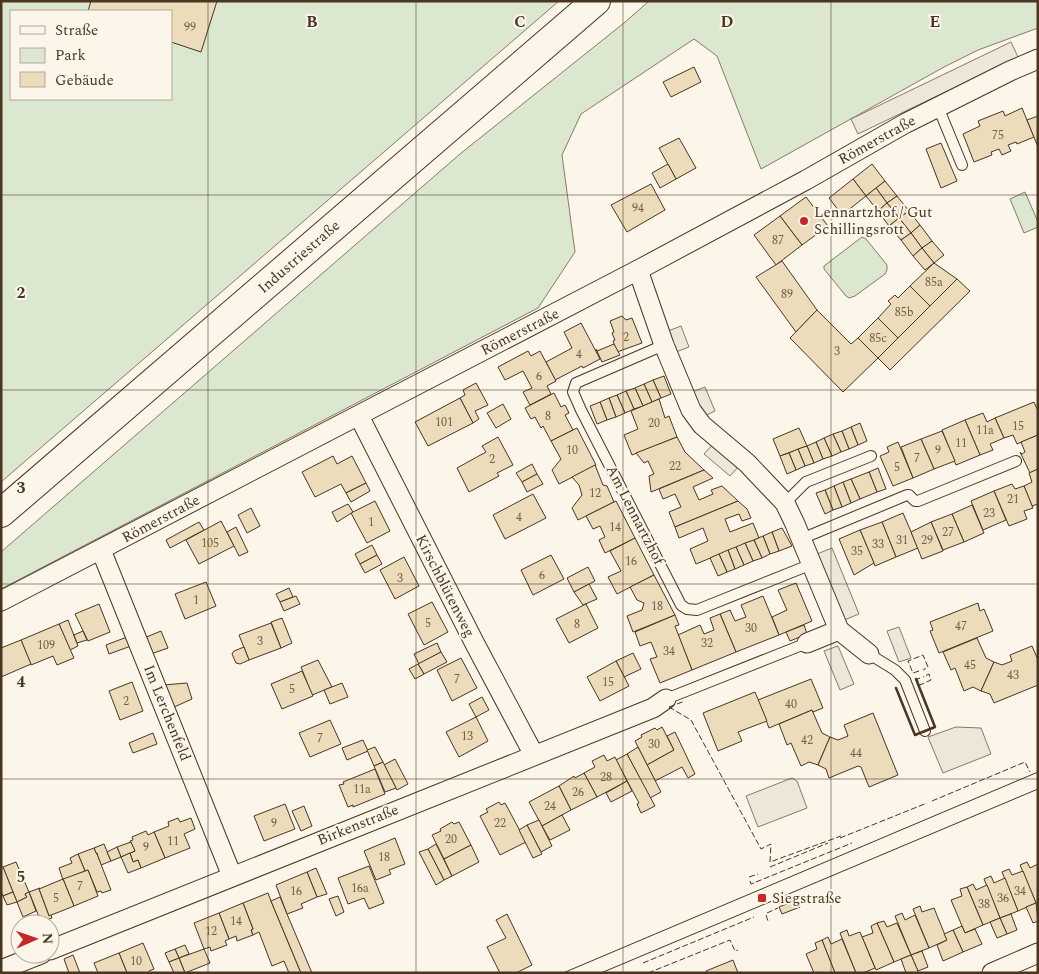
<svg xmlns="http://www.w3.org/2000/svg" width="1039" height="974" viewBox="0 0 1039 974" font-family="Spectral,serif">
<rect width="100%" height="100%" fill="#fbf6e9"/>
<g fill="#dce7d0" stroke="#887966" fill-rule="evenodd">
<path d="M1,1H559L1,482ZM11,11H171V99H11Z"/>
<path d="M649,1H1038V28L978,50L944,67L761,169L717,56L694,39L581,114L562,155L575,252L538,308L1,589V552L460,154L624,23Z"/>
<path d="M1025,192L1038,222V227L1024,233L1010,199Z"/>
<path d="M862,237L866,239L887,265V270L885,274L855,296L849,298L846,296L824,269V266Z"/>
</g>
<g fill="#ede7d9" stroke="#887966">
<path d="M1011,42L1018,57L858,134L851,119Z"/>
<path d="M681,326L689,347L676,352L668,331Z"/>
<path d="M705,387L715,411L702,417L692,392Z"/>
<path d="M714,443L740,465L730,476L704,454Z"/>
<path d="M832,548L859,614L844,620L817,554Z"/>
<path d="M899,627L911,658L899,662L887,631Z"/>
<path d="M838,646L854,684L840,690L824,651Z"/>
<path d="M956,727L981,728L991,754L943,773L928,737Z"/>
<path d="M792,778L797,781L807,808L758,827L746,796Z"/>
</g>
<g fill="#ecdcbc" stroke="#4a3520">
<path d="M91,1H217L201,52L171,42V11H88Z"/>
<path d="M694,67L701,82L671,97L663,82Z"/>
<path d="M1022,108L1034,137L1017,144L1016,142L1008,145L1011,151L1002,155L999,149L991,152L992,155L974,162L963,134L980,126L978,121L1003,111L1005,116Z"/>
<path d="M1038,116V147L1027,120Z"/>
<path d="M679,138L696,168L676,179L659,148Z"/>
<path d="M941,143L957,181L941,188L926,149Z"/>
<path d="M668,164L676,179L660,188L652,173Z"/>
<path d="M872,164L885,181L866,196L853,179Z"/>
<path d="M853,179L866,196L842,215L829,198Z"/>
<path d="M885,181L897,196L887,203L876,188Z"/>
<path d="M651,184L665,210L627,232L611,205Z"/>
<path d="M876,188L887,203L878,211L866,196Z"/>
<path d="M897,196L909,211L899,218L887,203Z"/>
<path d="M806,197L828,226L802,245L780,216Z"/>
<path d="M887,203L899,218L889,226L878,211Z"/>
<path d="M909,211L920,225L911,233L899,218Z"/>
<path d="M780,216L802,245L776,265L754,235Z"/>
<path d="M899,218L911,233L901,240L889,226Z"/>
<path d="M920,225L932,241L922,248L911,233Z"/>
<path d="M911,233L922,248L913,256L901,240Z"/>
<path d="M932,241L944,255L934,263L922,248Z"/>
<path d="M922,248L934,263L925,270L913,256Z"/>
<path d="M782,261L817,310L796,332L756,277Z"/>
<path d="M934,263L957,279L930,306L910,286Z"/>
<path d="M957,279L970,291L890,370L878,358Z"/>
<path d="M910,286L930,306L898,338L878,318L891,304L888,301L895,295L898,298Z"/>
<path d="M817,310L851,344L858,338L878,358L843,392L790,338Z"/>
<path d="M622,316L626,320L632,318L642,343L617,352L613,341L615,340L612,333L614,332L610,321Z"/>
<path d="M878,318L898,338L878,358L858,338Z"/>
<path d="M581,323L600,359L583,368L582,366L555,380L546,362L572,348L564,332Z"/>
<path d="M614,344L620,355L602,362L596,349L597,351Z"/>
<path d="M528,351L531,356L540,351L556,381L547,386L551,394L530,405L523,392L532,388L523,371L505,380L498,367Z"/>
<path d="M664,376L671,394L661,398L653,380Z"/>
<path d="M653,380L661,398L652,402L644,384Z"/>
<path d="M476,383L488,405L475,411L479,419L473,423L460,398L465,395L463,390Z"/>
<path d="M644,384L652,402L643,406L635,388Z"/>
<path d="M635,388L643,406L634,409L626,391Z"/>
<path d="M626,391L634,409L625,413L617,395Z"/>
<path d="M554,393L561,407L565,405L569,413L565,415L573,430L551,441L543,426L541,428L535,417L531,419L525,408Z"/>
<path d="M617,395L625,413L616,417L609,398Z"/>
<path d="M460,398L473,423L428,446L415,422Z"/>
<path d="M609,398L616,417L607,420L600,402Z"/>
<path d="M659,399L665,418L669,416L677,437L632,455L624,435L638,429L631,411Z"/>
<path d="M600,402L607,420L597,424L590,406Z"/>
<path d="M1034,402L1038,411V435L1017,444L1013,435L1004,438L995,418Z"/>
<path d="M503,404L511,419L496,428L487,413Z"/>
<path d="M983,413L987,422L995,418L1004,438L990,444L993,450L980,455L965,420Z"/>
<path d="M965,420L980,455L956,465L942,430Z"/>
<path d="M860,423L867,441L858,445L851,427Z"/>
<path d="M851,427L858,445L849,449L842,431Z"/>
<path d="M577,428L596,465L559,484L552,470L561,459L551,441Z"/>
<path d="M799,428L807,446L780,456L773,439Z"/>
<path d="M842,431L849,449L841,452L833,434Z"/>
<path d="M942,431L955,461L934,469L921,439Z"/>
<path d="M833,434L841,452L832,456L824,438Z"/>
<path d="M1038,435V469L1030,473L1020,452L1022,454L1025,452L1021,442Z"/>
<path d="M498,437L513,465L497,473L499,476L469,492L457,468L486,452L482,446Z"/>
<path d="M677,437L685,452L704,470L651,492L649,476L654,474L648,461L644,463L636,453Z"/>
<path d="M824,438L832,456L823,459L816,442Z"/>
<path d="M921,439L934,469L913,478L901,447Z"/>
<path d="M816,442L823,459L814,463L807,446Z"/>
<path d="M898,442L913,478L893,486L880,456L889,452L887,447Z"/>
<path d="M807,446L814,463L805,466L798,449Z"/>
<path d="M798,449L805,466L796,470L789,453Z"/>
<path d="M789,453L796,470L787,474L780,456Z"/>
<path d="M333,456L337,464L352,456L366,483L346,493L341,484L315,497L302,472Z"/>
<path d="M532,464L537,474L522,482L516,473Z"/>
<path d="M595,465L603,485L607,486L614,502L578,520L572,508L582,495L579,485L572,477Z"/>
<path d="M878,468L886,489L877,492L869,472Z"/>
<path d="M1038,469V504L1032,506L1024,486L1032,482L1029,473Z"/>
<path d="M704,470L713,478L693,487L699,500L713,494L711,490L722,486L738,501L675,527L669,512L681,507L675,494L663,499L659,489Z"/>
<path d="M869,472L877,492L860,499L851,479Z"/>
<path d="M537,474L543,484L527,492L522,482Z"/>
<path d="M851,479L860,499L851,503L843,482Z"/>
<path d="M843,482L851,503L842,507L834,486Z"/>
<path d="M366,483L370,491L351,502L346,493Z"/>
<path d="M1012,484L1015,489L1024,486L1033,508L1024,511L1027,519L1009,526L994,491Z"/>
<path d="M834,486L842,507L833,510L825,490Z"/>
<path d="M825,490L833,510L825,514L816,493Z"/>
<path d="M994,491L1006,520L983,530L971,501Z"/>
<path d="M533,494L546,518L505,539L493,515Z"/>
<path d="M375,501L390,531L367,543L351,513Z"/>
<path d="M616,501L635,538L605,553L599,540L605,537L600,526L593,529L586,516Z"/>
<path d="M738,501L747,509L751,518L742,521L739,514L725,519L730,532L753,523L759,538L696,564L690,549L708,541L703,528L679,538L675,527Z"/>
<path d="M348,504L353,512L337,522L332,512Z"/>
<path d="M972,505L984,533L964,542L952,514Z"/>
<path d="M251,508L260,526L247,533L238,515Z"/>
<path d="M903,513L918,548L896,557L882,522Z"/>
<path d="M952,514L964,542L943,550L931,522Z"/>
<path d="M221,521L234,546L199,564L186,540Z"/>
<path d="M199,522L204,530L170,548L166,540Z"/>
<path d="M882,522L896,557L875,566L860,530Z"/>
<path d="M931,522L943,551L922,559L911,532Z"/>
<path d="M236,527L248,552L239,556L227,532Z"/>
<path d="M782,528L792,546L779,551L772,532Z"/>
<path d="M860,530L874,563L854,575L839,539Z"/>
<path d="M772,532L779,551L770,554L763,536Z"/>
<path d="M763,536L770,554L762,558L754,540Z"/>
<path d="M635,538L654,575L617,594L608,577L621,571L610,551Z"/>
<path d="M754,540L762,558L753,561L745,543Z"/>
<path d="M745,543L753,561L744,565L736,547Z"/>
<path d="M372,545L377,555L360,564L355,554Z"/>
<path d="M736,547L744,565L735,569L728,550Z"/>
<path d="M728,550L735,569L727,572L719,554Z"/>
<path d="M719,554L727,572L718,576L710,558Z"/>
<path d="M377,555L382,564L365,573L360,564Z"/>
<path d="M551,555L564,579L533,595L521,570Z"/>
<path d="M404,557L419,586L395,599L380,570Z"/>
<path d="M588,567L595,581L574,592L567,578Z"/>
<path d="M654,575L675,615L633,632L627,616L642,610L644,603L637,600L630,587Z"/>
<path d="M206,582L216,606L185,619L175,594Z"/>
<path d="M796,583L812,621L779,635L772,617L787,610L778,590Z"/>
<path d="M589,584L597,599L583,605L574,592Z"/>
<path d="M289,588L293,597L280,602L276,594Z"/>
<path d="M296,596L300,604L284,611L280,602Z"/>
<path d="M763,596L779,635L736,652L720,614L730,610L735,621L746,617L741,605Z"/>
<path d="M432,602L448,632L424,645L408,614Z"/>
<path d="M978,603L980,611L984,609L993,631L939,653L930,631L933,630L930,622Z"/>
<path d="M99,604L110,632L88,641L75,614Z"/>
<path d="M586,604L598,628L569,643L556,619Z"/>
<path d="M720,614L736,652L692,670L678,635L700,625L704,634L714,630L710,618Z"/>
<path d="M675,615L679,625L675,626L692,670L660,683L650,659L657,657L651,642L640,646L635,632Z"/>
<path d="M282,618L292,643L281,648L271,622Z"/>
<path d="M68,620L78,646L70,650L59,624Z"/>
<path d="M271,623L281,648L249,660L239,635Z"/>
<path d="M59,624L74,658L57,665L53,656L31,665L21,640Z"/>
<path d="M804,625L807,634L790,641L786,632Z"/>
<path d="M83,631L87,640L77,643L74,635Z"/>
<path d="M161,631L168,648L151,654L144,638Z"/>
<path d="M127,637L131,646L109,654L106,645Z"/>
<path d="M977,638L986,658L994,662L981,691L973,687L964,691L955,668L951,670L943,652Z"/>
<path d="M21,640L31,664L1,677V648Z"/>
<path d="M437,643L441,652L419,664L414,654Z"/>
<path d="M1032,646L1038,660V685L994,703L990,694L981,691L994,662L1002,665L1012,661L1010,655Z"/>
<path d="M244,647L249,660L240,664L236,663L232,654L234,651Z"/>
<path d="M441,652L447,662L424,674L418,664Z"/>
<path d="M633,653L641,669L624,677L616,661Z"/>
<path d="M461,658L477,688L452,701L437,670Z"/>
<path d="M318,660L332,687L312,695L301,667Z"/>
<path d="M616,661L629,686L600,701L587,677Z"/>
<path d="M418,664L424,674L415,679L409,669Z"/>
<path d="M302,671L313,696L282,709L271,684Z"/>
<path d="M811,679L823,708L813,712L812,710L769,728L758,700Z"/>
<path d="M132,682L143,711L120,720L109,691Z"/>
<path d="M187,683L192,699L172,708L163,685Z"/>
<path d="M342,683L348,697L330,704L324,690Z"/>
<path d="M755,692L767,721L738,732L742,741L718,751L703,713Z"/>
<path d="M482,697L489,710L476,717L469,704Z"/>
<path d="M812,710L822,733L830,737L818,765L809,762L801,766L791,743L787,745L779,724Z"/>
<path d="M873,713L898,775L869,787L861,767L858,766L829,778L826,769L818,765L830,737L838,740L848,736L844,725Z"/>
<path d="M476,717L488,741L459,757L446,732Z"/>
<path d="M330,720L341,744L310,757L299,733Z"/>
<path d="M662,727L674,750L647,765L635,741L642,737L641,735L655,728L657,730Z"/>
<path d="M675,732L695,774L688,778L682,767L655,781L647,765L674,750L667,736Z"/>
<path d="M153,733L157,744L133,753L129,743Z"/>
<path d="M363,740L368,751L347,760L342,748Z"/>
<path d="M375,747L383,762L374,766L367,750Z"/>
<path d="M638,747L661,792L650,798L627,754Z"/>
<path d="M627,754L655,806L641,813L637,804L639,803L616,760Z"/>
<path d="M604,755L607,761L615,757L627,781L597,797L584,773L595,767L592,761Z"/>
<path d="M395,759L408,784L397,790L384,765Z"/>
<path d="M383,762L396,788L385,792L374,766Z"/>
<path d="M375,769L385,794L353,807V805L348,807L339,785L344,784L343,782Z"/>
<path d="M584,773L597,797L571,810L559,786L574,776L575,778Z"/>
<path d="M627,781L632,791L611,802L606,793Z"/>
<path d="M559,786L571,810L542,826L529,802Z"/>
<path d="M499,802L501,805L505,803L526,842L500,855L480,816L488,812L486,809Z"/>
<path d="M285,804L295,829L264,841L254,816Z"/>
<path d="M304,806L312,826L301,831L292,811Z"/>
<path d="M562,815L570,830L550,840L542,826Z"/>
<path d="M178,818L180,822L191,818L195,829L184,834L190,848L165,858L154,832L169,826L168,822Z"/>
<path d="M539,820L552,846L541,852L527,825Z"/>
<path d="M452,822L454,824L459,822L471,845L444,859L432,835L441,831L440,829Z"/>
<path d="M527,825L542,854L533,858L519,830Z"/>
<path d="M146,831L148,835L154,832L165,858L141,868L138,860L133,862L130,853L135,851L130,841L133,840L132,837Z"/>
<path d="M395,838L405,864L389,870L391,874L376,880L364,851Z"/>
<path d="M131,842L135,851L121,857L117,847Z"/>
<path d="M104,844L111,861L101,865L97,854H98L96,853L94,848Z"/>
<path d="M436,844L452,876L444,880L428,849Z"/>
<path d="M471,845L479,862L452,876L444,859Z"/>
<path d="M117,847L121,857L111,861L107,852Z"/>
<path d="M94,848L96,853L98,854H97L111,890L102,893L101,891L97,892L88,870L85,871L78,854Z"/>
<path d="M428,849L444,880L436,885L419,852Z"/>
<path d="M130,853L133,862L138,860L141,868L128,873L121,857Z"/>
<path d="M78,854L85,871L63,880L59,868L72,863L70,858Z"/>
<path d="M16,862L29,892L25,894L27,897L17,902L3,867Z"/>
<path d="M1027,862L1030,868L1038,864V903H1036L1020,865Z"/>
<path d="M369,866L384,903L369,909L364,898L348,904L338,878Z"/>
<path d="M3,867L13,892L3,896L1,891V868Z"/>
<path d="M316,868L327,894L317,897L307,872Z"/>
<path d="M1009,869L1012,875L1023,871L1036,903L1018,911L1002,872Z"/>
<path d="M88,870L98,896L74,906L63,879Z"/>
<path d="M307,872L317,897L301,904L303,908L287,914L276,885Z"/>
<path d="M991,876L994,883L1005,878L1018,911L1000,918L984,879Z"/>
<path d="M63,879L74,906L49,916L39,889Z"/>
<path d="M973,884L976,890L987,885L1000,918L983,925L967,887Z"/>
<path d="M967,887L983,925L965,933L951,900L962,896L960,889Z"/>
<path d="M40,888L39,889L49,916L51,915L52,918L41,922L29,892Z"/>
<path d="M13,892L17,902L7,905L3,896Z"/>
<path d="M29,892L36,911L23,917L17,902L27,897L25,894Z"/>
<path d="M268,893L271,901L301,973H289L284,961L272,966L259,932L253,935L251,930L253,929L243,903Z"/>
<path d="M338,896L344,912L336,916L329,899Z"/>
<path d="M280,897L287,914L312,973H301L271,901Z"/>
<path d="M796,900L800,907L782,914L779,907Z"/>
<path d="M243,903L253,929L251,930L253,935L237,941L236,936L229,939L219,913Z"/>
<path d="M1036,903L1038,921L1033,923L1026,907Z"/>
<path d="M920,906L922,912L934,908L947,940L929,948L913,909Z"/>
<path d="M219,913L229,939L225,941L227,945L211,951L210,947L204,949L194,923Z"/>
<path d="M902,913L905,920L915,915L929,948L911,955L895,916Z"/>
<path d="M507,914L532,965L516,973H500L487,947L506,938L496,920Z"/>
<path d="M1011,914L1017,930L1007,934L1000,918Z"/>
<path d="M1000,918L1007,934L997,938L990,922Z"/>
<path d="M884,921L887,927L897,923L911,955L894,962L877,923Z"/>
<path d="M877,923L894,962L876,970L862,937L873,933L871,926Z"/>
<path d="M962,926L965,933L975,929L982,944L963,952L953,930Z"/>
<path d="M847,930L849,936L860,932L875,968L863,973H856L840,933Z"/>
<path d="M953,930L963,952L943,961L937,945L947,940L944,934Z"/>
<path d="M828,937L831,944L842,939L856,973H835L822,940Z"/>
<path d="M822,940L835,973H814L806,954L817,949L815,943Z"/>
<path d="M143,943L154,969L149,971V973H127L119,953Z"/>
<path d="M185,945L189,954L179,958L175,949Z"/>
<path d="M175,949L179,958L169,962L165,953Z"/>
<path d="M204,949L210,963L185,973L179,958Z"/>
<path d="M922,951L928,967L918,971L911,955Z"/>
<path d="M119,953L127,973H98L94,963Z"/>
<path d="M73,955L80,973H69L64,959Z"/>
<path d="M911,955L918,971L917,973H906L901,959Z"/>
<path d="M179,958L185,973H174L169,962Z"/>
<path d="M733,960L738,973H706V971Z"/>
</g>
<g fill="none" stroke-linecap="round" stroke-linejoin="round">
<g stroke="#4a3520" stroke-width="12">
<g id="service">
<path d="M938,107L962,165"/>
<path d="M664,345L576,383L573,392L581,410L681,605L687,609L697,610L812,564"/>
<path d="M785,503L806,482L871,456"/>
<path d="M801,539L907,495H909L915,501H918L1016,461"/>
<path d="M869,654L895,670L905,680L925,731"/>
<path d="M666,699L807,643"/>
</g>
</g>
<g stroke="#4a3520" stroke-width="21">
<g id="minor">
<path d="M638,270L664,345L691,410L702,425L747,463L785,503L795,524L839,630L869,654"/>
<path d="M359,416L475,644L534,755"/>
<path d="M101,550L232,876"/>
<path d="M1,601L638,270L806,180L906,123L1010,71L1038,59"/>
<path d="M807,643L839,630"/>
<path d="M50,950L653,708L666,699"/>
<path d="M1,970L41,954"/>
<path d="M992,973L1038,953"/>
</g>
</g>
<g stroke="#4a3520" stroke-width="30">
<path id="secondary" d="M1,513L596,1"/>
</g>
<use href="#service" stroke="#fbf6e9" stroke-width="10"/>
<use href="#minor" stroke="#fbf6e9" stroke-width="19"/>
<use href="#secondary" stroke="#fbf6e9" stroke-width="28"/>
<g stroke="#4a3520" stroke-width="1">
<path d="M563,973L1038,772"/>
<path d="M601,973L1038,789"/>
</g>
<g stroke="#4a3520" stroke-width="1" stroke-dasharray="6 2.5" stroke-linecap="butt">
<path d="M919,671L913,673L908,661L923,655L928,667L923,670"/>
<path d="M920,678L917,679L920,685L931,680L929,674L923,677"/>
<path d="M896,688L915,735L935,727L916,679"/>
<path d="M669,707L691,720L761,849L771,844L770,862L841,836"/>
<path d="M669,707L685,701"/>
<path d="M932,801L1025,762L1030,772"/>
<path d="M840,838L927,803"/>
<path d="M770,867L828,843"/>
<path d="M749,877L758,874"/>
<path d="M750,881L751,884L852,843"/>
<path d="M797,900L802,898"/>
<path d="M767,913L778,908"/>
<path d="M766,915L768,921"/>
<path d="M643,963L754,917"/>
<path d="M648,973L730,940L735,951L738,950"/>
</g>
<path stroke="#4a3520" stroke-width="2.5" d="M896,688L915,735L935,727L916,679"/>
</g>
<path fill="none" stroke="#4a3520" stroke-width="1" stroke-opacity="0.55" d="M208,1V973M416,1V973M623,1V973M831,1V973M1,195H1038M1,390H1038M1,584H1038M1,779H1038"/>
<g fill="#c62828" stroke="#fbf6e9" stroke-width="2">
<circle cx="804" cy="221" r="5"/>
<rect x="757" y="893" width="10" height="10" rx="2.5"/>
</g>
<g text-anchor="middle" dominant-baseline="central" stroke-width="4" stroke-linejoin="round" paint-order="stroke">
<g font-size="12" fill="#725f47">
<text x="190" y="27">99</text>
<text x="998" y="135">75</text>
<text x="638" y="208">94</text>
<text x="778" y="240">87</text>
<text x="934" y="282">85a</text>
<text x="787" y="294">89</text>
<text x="904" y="312">85b</text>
<text x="626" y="337">2</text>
<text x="878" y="338">85c</text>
<text x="837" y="351">3</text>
<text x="579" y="354">4</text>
<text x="539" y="376">6</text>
<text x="548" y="416">8</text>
<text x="444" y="422">101</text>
<text x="654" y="423">20</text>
<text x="1018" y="426">15</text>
<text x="985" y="430">11a</text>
<text x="961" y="443">11</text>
<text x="572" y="450">10</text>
<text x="938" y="450">9</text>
<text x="917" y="458">7</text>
<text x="492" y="459">2</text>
<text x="675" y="466">22</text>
<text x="897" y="467">5</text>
<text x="595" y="493">12</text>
<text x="1013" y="499">21</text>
<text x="989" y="513">23</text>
<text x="519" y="517">4</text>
<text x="371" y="522">1</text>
<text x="615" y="527">14</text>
<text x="948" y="532">27</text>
<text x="902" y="540">31</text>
<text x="927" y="540">29</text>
<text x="210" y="543">105</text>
<text x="878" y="544">33</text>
<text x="857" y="551">35</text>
<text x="631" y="561">16</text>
<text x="542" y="575">6</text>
<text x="400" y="578">3</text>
<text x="196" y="600">1</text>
<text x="657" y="606">18</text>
<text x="428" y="623">5</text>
<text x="577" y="624">8</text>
<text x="961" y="626">47</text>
<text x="751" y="628">30</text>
<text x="260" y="641">3</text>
<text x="707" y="643">32</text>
<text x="46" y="645">109</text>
<text x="669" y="651">34</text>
<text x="970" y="665">45</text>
<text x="1013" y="675">43</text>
<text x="457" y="679">7</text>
<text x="608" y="682">15</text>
<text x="292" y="689">5</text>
<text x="126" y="701">2</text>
<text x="791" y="704">40</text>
<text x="467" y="736">13</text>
<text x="320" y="738">7</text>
<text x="807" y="740">42</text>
<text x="654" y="744">30</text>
<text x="856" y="753">44</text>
<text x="606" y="777">28</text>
<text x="362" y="789">11a</text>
<text x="578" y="792">26</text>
<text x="550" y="806">24</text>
<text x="274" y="823">9</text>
<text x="500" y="823">22</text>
<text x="451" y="839">20</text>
<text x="173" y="841">11</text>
<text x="146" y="847">9</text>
<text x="384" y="857">18</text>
<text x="80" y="886">7</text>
<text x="360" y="888">16a</text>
<text x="296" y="891">16</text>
<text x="1020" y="891">34</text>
<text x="56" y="898">5</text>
<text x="1003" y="898">36</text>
<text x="984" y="904">38</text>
<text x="236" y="921">14</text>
<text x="211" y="931">12</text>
<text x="136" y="961">10</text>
</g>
<g font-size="15" fill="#4a3520" stroke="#fbf6e9">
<text transform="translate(877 140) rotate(-29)">Römerstraße</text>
<text transform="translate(299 257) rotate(-41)">Industriestraße</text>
<text transform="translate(520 332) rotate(-27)">Römerstraße</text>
<text transform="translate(635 515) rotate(63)">Am Lennartzhof</text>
<text transform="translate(161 519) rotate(-28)">Römerstraße</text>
<text transform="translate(445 586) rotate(63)">Kirschblütenweg</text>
<text transform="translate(167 713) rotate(68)">Im Lerchenfeld</text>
<text transform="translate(358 825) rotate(-22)">Birkenstraße</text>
</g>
<g font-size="15" fill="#4a3520" stroke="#fbf6e9" text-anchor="start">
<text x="814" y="212">Lennartzhof / Gut<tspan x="814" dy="17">Schillingsrott</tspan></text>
<text x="772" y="898">Siegstraße</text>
</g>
</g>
<g font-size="16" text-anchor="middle" font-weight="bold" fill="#4a3520" stroke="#fbf6e9" stroke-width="4" stroke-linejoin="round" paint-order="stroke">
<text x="312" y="27">B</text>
<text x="520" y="27">C</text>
<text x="727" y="27">D</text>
<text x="935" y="27">E</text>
<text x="21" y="298">2</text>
<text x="21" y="493">3</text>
<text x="21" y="687">4</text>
<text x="21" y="882">5</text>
</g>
<rect width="1039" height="974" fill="none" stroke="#4a3520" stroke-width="5"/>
<rect x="10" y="10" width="162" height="90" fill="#fbf6e9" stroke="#b4a999"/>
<rect x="20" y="26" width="25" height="8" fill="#fbf6e9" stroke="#b4a999"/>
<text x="55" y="35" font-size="15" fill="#4a3520">Straße</text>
<rect x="20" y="48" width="25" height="15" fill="#dce7d0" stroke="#b4a999"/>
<text x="55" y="60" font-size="15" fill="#4a3520">Park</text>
<rect x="20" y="72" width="25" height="15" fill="#ecdcbc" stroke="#b4a999"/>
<text x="55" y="85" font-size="15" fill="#4a3520">Gebäude</text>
<g transform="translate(35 939) rotate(88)"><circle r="24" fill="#fbf6e9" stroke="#b4a999"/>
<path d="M0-4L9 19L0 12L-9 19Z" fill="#c62828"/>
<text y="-8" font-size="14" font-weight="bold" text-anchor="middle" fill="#4a3520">N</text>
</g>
</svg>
